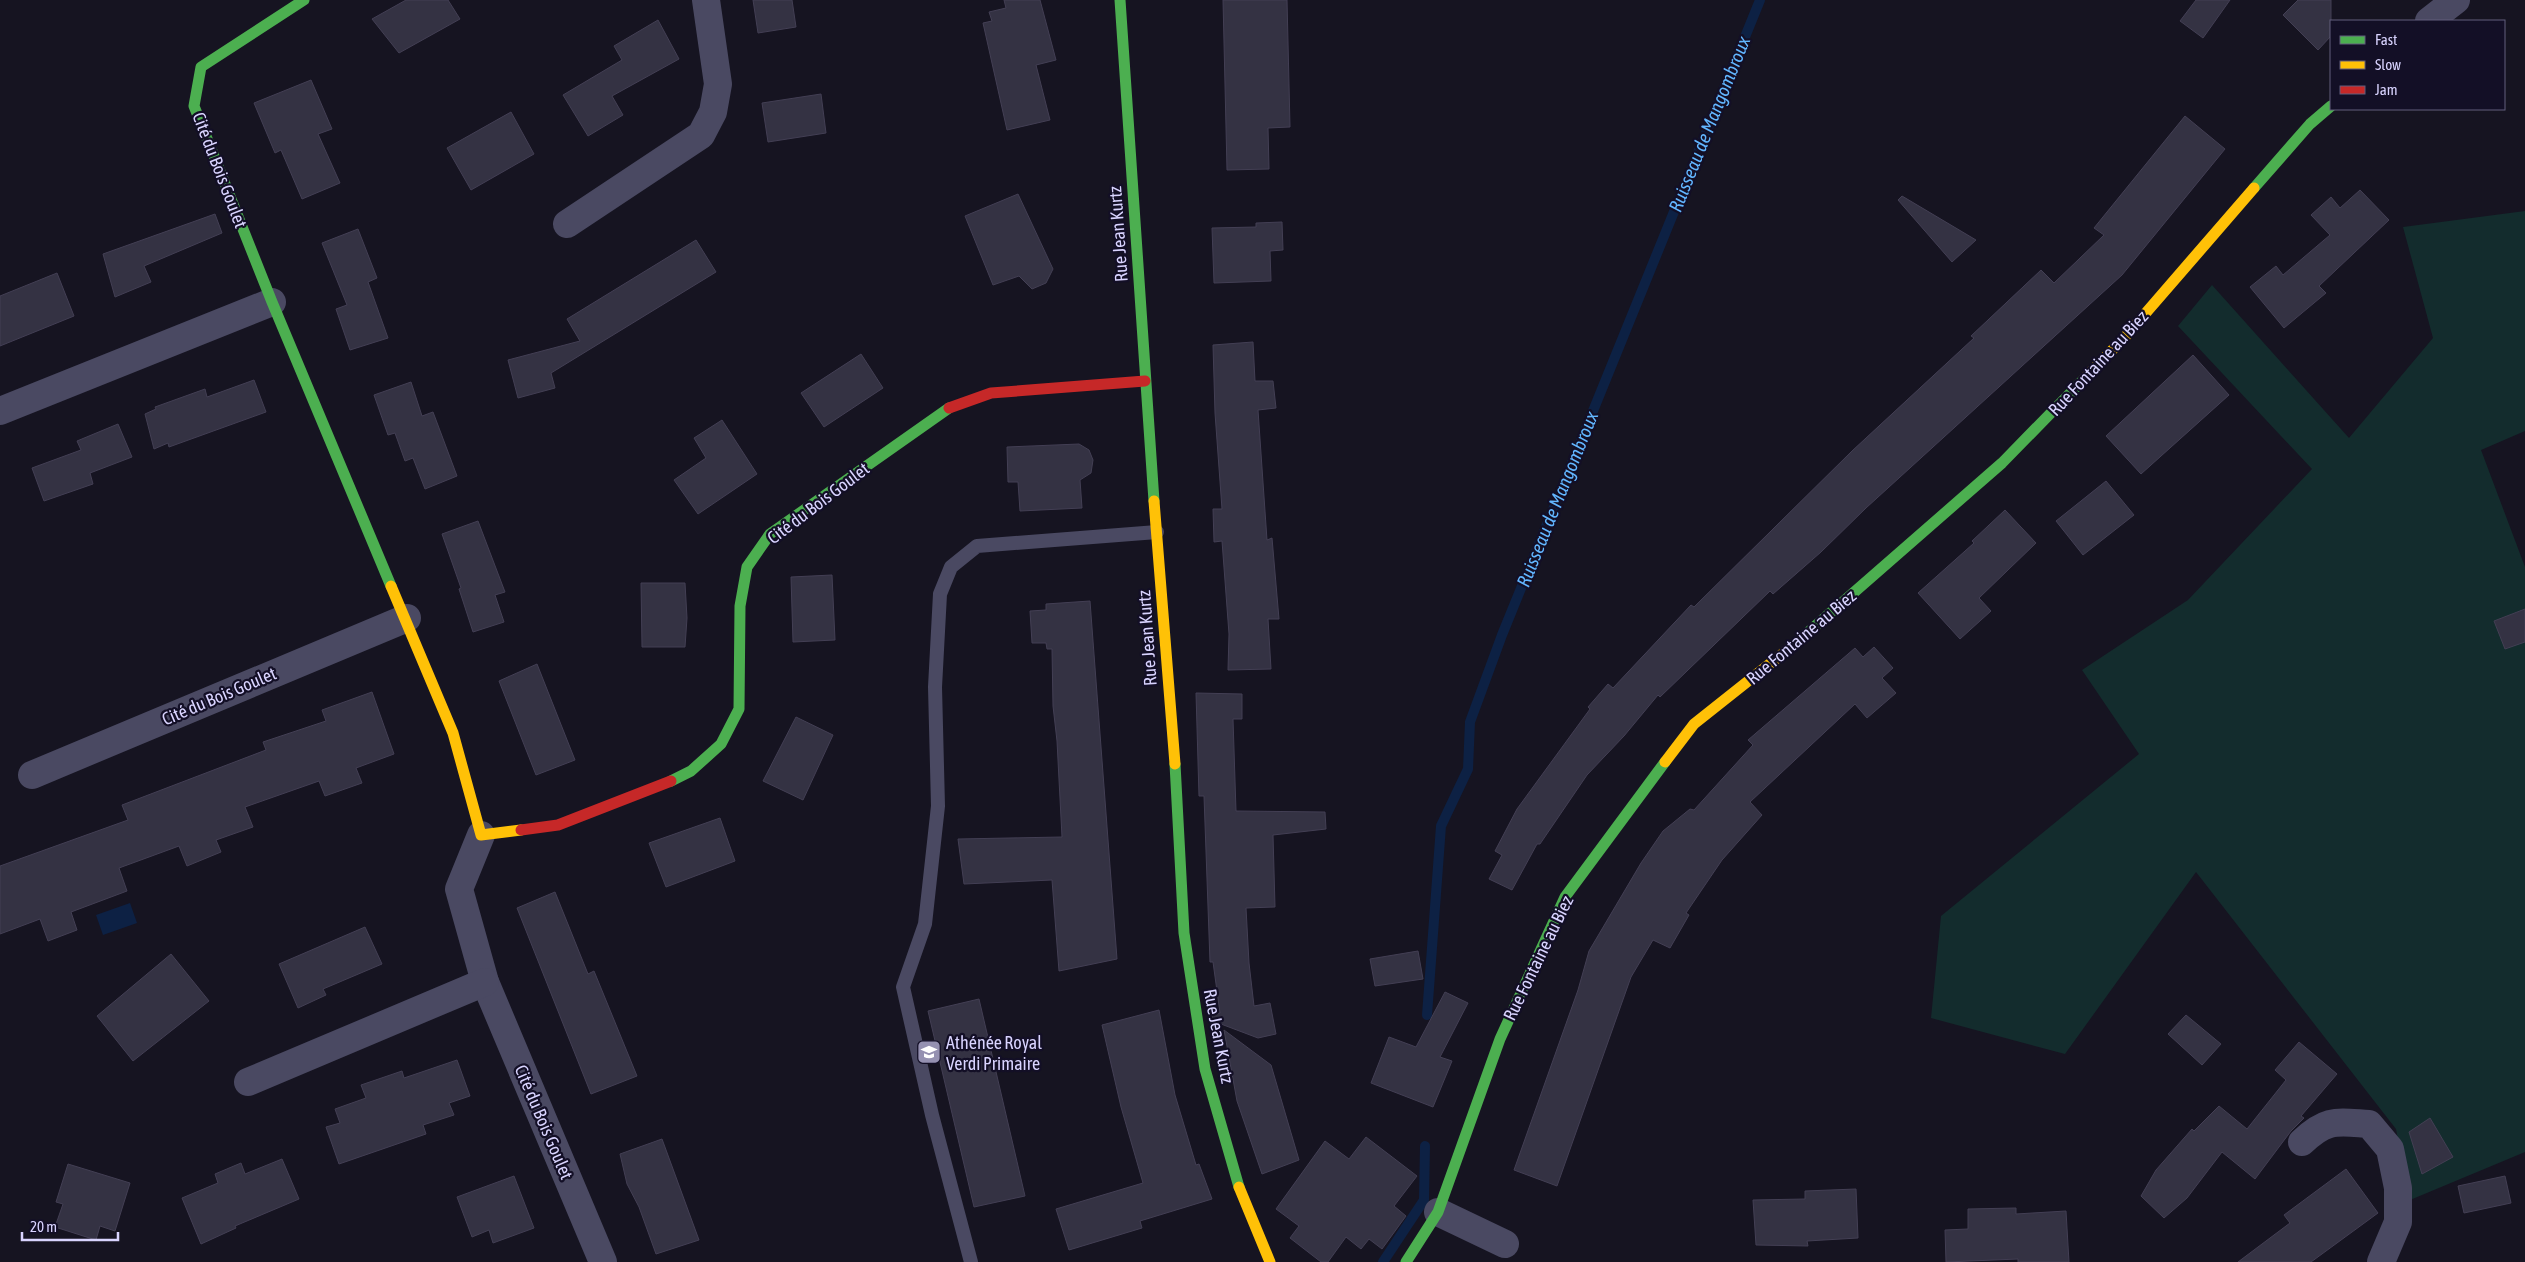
<svg xmlns="http://www.w3.org/2000/svg" width="2525" height="1262" viewBox="0 0 2525 1262" font-family="'Asap Condensed',sans-serif">
<rect width="100%" height="100%" fill="#161421"/>
<path fill="#132c2d" d="M2525,211V431L2481,450L2525,567V1152L2410,1200L2396,1129L2196,872L2065,1054L1931,1018L1941,916L2139,754L2082,670L2188,600L2312,469L2178,326L2212,285L2349,438L2433,338L2403,227Z"/>
<path fill="#0d2144" d="M130,903L137,923L103,935L96,915Z"/>
<g fill="none" stroke-linecap="round" stroke-linejoin="round">
<g stroke="#0d2144" stroke-width="10">
<path d="M1427,1015L1441,826L1468,769L1470,722L1502,635L1760,0"/>
<path d="M1383,1262L1424,1200L1425,1146"/>
</g>
</g>
<g fill="#343243" stroke="#433f54">
<path d="M406,0H448L460,19L399,53L372,19Z"/>
<path d="M753,0H792L796,27L758,33Z"/>
<path d="M1004,0H1040L1056,60L1036,65L1050,120L1007,130L983,23L992,21L989,12L1006,8Z"/>
<path d="M1223,0H1287L1290,127L1268,128L1269,169L1227,170Z"/>
<path d="M2196,0H2230L2203,38L2180,21Z"/>
<path d="M2298,0H2331V36L2318,50L2283,15Z"/>
<path d="M658,20L679,59L612,96L623,115L588,136L563,95L622,60L614,46Z"/>
<path d="M311,80L332,129L318,134L340,183L302,199L281,150L275,153L254,103Z"/>
<path d="M821,94L826,133L768,142L762,103Z"/>
<path d="M511,112L534,154L471,190L447,148Z"/>
<path d="M2185,116L2225,149L2122,275L1866,508L1821,552L1773,594L1770,591L1660,697L1658,695L1624,736L1587,775L1540,844H1537L1512,890L1489,879L1502,855L1495,851L1517,809L1590,709L1588,707L1608,684L1613,688L1691,605L1694,607L1852,451L1974,338L1971,336L2041,270L2054,283L2104,235L2094,228Z"/>
<path d="M2360,190L2389,220L2319,286L2326,293L2284,328L2250,287L2276,266L2283,275L2330,235L2311,215L2331,197L2340,208Z"/>
<path d="M1018,194L1053,269L1046,283L1032,289L1019,276L993,285L965,216Z"/>
<path d="M1902,196L1976,240L1952,262L1898,200Z"/>
<path d="M215,214L222,233L144,266L151,282L115,297L103,254Z"/>
<path d="M1282,222L1283,250L1270,251L1271,281L1214,283L1212,228L1256,227V223Z"/>
<path d="M358,229L377,278L368,282L388,338L350,350L336,309L347,305L322,243Z"/>
<path d="M696,240L716,272L551,373L555,388L518,398L508,360L580,341L567,319Z"/>
<path d="M57,273L74,316L0,346V296Z"/>
<path d="M1253,342L1255,381H1273L1276,408L1258,410L1267,540L1272,538L1279,619H1268L1271,669L1228,670L1229,634L1222,541L1214,542L1213,509H1222L1215,413L1213,345Z"/>
<path d="M861,354L883,388L824,427L801,393Z"/>
<path d="M2193,355L2229,395L2141,474L2106,436Z"/>
<path d="M254,380L266,412L169,447L168,443L154,449L145,414L156,409L155,407L205,389L207,397Z"/>
<path d="M411,382L422,416L433,412L457,476L425,489L413,458L405,461L395,433L388,435L374,395Z"/>
<path d="M722,420L757,474L698,514L674,480L706,458L694,438Z"/>
<path d="M118,424L132,457L90,473L93,484L44,501L32,468L81,450L77,441Z"/>
<path d="M1079,444L1089,450L1093,460L1091,473L1080,480L1082,508L1020,511L1018,482H1008L1007,447Z"/>
<path d="M2106,481L2134,515L2083,555L2056,521Z"/>
<path d="M2005,510L2036,543L1979,598L1991,611L1960,639L1918,593L1974,543L1972,541Z"/>
<path d="M478,521L505,592L495,595L504,622L473,632L459,589L461,588L442,534Z"/>
<path d="M832,575L835,640L793,642L791,577Z"/>
<path d="M641,583H685L687,618L685,647H642Z"/>
<path d="M1090,601L1117,959L1059,971L1052,880L964,884L958,839L1062,837L1057,741L1053,706L1052,649H1047L1046,643H1032L1030,611L1046,610V604Z"/>
<path d="M2525,609V642L2505,649L2494,621Z"/>
<path d="M1874,647L1893,668L1882,678L1896,693L1867,718L1855,704L1750,802L1762,815L1722,860L1686,913L1689,915L1670,948L1653,940L1631,977L1557,1186L1514,1170L1578,990L1589,951L1641,863L1663,831L1690,809L1694,810L1753,745L1748,740L1855,648L1863,657Z"/>
<path d="M537,664L575,760L536,775L499,681Z"/>
<path d="M372,692L394,754L356,768L362,783L325,796L319,781L245,807L253,827L216,840L221,852L187,866L179,846L119,868L127,891L71,912L77,930L48,941L40,919L0,934V866L128,820L122,805L266,750L263,742L326,721L322,710Z"/>
<path d="M1196,693L1242,694V719H1233L1236,811L1325,812L1326,829L1273,835L1275,907L1246,908L1249,963L1254,1006L1270,1003L1276,1034L1258,1038L1213,1021L1212,1014L1220,1013L1213,962H1210L1204,796H1199Z"/>
<path d="M796,717L833,735L803,800L763,781Z"/>
<path d="M720,818L735,861L666,887L649,843Z"/>
<path d="M555,892L588,974L594,971L637,1076L591,1094L517,908Z"/>
<path d="M365,927L382,964L323,989L326,995L298,1008L279,964Z"/>
<path d="M1418,951L1423,979L1375,986L1370,959Z"/>
<path d="M171,954L209,1001L133,1061L97,1016Z"/>
<path d="M1445,992L1468,1003L1440,1057L1452,1061L1433,1107L1371,1083L1389,1037L1416,1047Z"/>
<path d="M979,999L1025,1196L974,1207L928,1011Z"/>
<path d="M1159,1010L1175,1095L1196,1165L1199,1164L1212,1199L1140,1221L1142,1228L1069,1250L1056,1209L1143,1183L1121,1107L1102,1025Z"/>
<path d="M2186,1015L2221,1044L2202,1065L2168,1034Z"/>
<path d="M1224,1030L1271,1065L1299,1160L1262,1174L1237,1101Z"/>
<path d="M2299,1042L2337,1074L2301,1116L2304,1118L2291,1131L2255,1179L2222,1152L2187,1198L2164,1218L2141,1196L2156,1170L2192,1129L2194,1131L2219,1106L2247,1129L2286,1080L2275,1070Z"/>
<path d="M457,1060L470,1096L449,1103L454,1115L423,1125L426,1134L339,1164L326,1127L340,1123L335,1109L366,1098L361,1085L402,1071L404,1078Z"/>
<path d="M2430,1118L2453,1157L2422,1174L2409,1132Z"/>
<path d="M1366,1137L1417,1176L1394,1206L1406,1216L1382,1249L1369,1239L1361,1249L1346,1237L1328,1262H1321L1290,1238L1299,1226L1276,1209L1325,1141L1349,1159Z"/>
<path d="M662,1139L699,1240L656,1254L639,1207L627,1184L620,1154Z"/>
<path d="M282,1159L299,1199L235,1226L236,1228L201,1244L182,1198L218,1183L215,1174L241,1163L245,1174Z"/>
<path d="M68,1164L130,1183L115,1231L100,1226L96,1240L55,1227L63,1204L56,1202Z"/>
<path d="M2346,1169L2378,1213L2311,1262H2238L2290,1223L2284,1215Z"/>
<path d="M514,1176L534,1228L493,1243L489,1230L472,1237L457,1197Z"/>
<path d="M2505,1176L2511,1203L2464,1213L2458,1186Z"/>
<path d="M1856,1189L1858,1238L1807,1241L1808,1246L1756,1245L1753,1200L1805,1199V1191Z"/>
<path d="M2016,1208V1214L2066,1211L2069,1262H2018V1259L1946,1262L1945,1230L1968,1229V1209Z"/>
</g>
<g fill="none" stroke-linecap="round" stroke-linejoin="round">
<path stroke="#4a4962" stroke-width="14" d="M971,1262L932,1115L903,987L925,924L938,806L935,687L940,594L951,567L977,546L1157,532"/>
<g stroke="#4a4962" stroke-width="28">
<path d="M2429,21L2456,0"/>
<path d="M567,224L701,135L713,112L718,84L706,0"/>
<path d="M0,411L272,302"/>
<path d="M32,775L407,618"/>
<path d="M481,835L459,889L485,982L603,1262"/>
<path d="M248,1082L485,982"/>
<path d="M2302,1142C2327,1118 2337,1122 2369,1124L2390,1149L2398,1188V1222L2381,1262"/>
<path d="M1438,1212L1505,1244"/>
</g>
<g stroke="#4caf50" stroke-width="11">
<path d="M304,0L201,67L194,106L272,302L391,586"/>
<path d="M1120,0L1154,501"/>
<path d="M2254,188L2310,124L2331,106"/>
<path d="M1796,643L2002,463L2084,379"/>
<path d="M1175,764L1184,933L1205,1069L1239,1187"/>
<path d="M671,781L691,771L721,744L739,709L740,606L747,567L770,534L949,408"/>
<path d="M1406,1262L1438,1212L1500,1039L1565,897L1665,762"/>
</g>
<g stroke="#ffc107" stroke-width="11">
<path d="M2084,379L2125,337L2254,188"/>
<path d="M1154,501L1175,764"/>
<path d="M391,586L453,733L481,835L521,830"/>
<path d="M1665,762L1694,724L1796,643"/>
<path d="M1239,1187L1270,1262"/>
</g>
<g stroke="#c62828" stroke-width="11">
<path d="M949,408L991,393L1145,381"/>
<path d="M521,830L558,825L671,781"/>
</g>
</g>
<defs>
<g id="school-square" transform="scale(1.25)"><rect x="-9" y="-9" width="18" height="18" rx="4" fill="#9591b1" stroke="#130f26"/><path d="M0-5L7-2L0 1L-7-2ZM-4 1L0 2.5L4 1V4Q0 6-4 4Z" fill="#fff"/></g>
</defs>
<g fill-rule="evenodd">
<use href="#school-square" x="929" y="1052"/>
</g>
<g text-anchor="middle" dominant-baseline="central" stroke-width="4.5" stroke-linejoin="round" paint-order="stroke">
<g font-size="18" fill="#d9d4ff" stroke="#130f26">
<text transform="translate(220 170) rotate(69)">Cité du Bois Goulet</text>
<text transform="translate(1118 234) rotate(-94)">Rue Jean Kurtz</text>
<text transform="translate(2098 363) rotate(-47)">Rue Fontaine au Biez</text>
<text transform="translate(818 503) rotate(-37)">Cité du Bois Goulet</text>
<text transform="translate(1801 637) rotate(-40)">Rue Fontaine au Biez</text>
<text transform="translate(1147 638) rotate(-94)">Rue Jean Kurtz</text>
<text transform="translate(219 696) rotate(-23)">Cité du Bois Goulet</text>
<text transform="translate(1538 958) rotate(-64)">Rue Fontaine au Biez</text>
<text transform="translate(1219 1036) rotate(79)">Rue Jean Kurtz</text>
<text transform="translate(544 1122) rotate(67)">Cité du Bois Goulet</text>
</g>
<g font-size="18" fill="#d9d4ff" stroke="#130f26" text-anchor="start">
<text x="946" y="1042">Athénée Royal<tspan x="946" dy="21">Verdi Primaire</tspan></text>
</g>
<g font-size="19" font-style="italic" fill="#62b6ff" stroke="#130f26">
<text transform="translate(1709 124) rotate(-68)">Ruisseau de Mangombroux</text>
<text transform="translate(1557 499) rotate(-68)">Ruisseau de Mangombroux</text>
</g>
</g>
<rect x="2330" y="20" width="175" height="90" fill="#130f26" stroke="#625e7d"/>
<rect x="2340" y="36" width="25" height="8" fill="#4caf50" stroke="#625e7d"/>
<text x="2375" y="45" font-size="15" fill="#d9d4ff">Fast</text>
<rect x="2340" y="61" width="25" height="8" fill="#ffc107" stroke="#625e7d"/>
<text x="2375" y="70" font-size="15" fill="#d9d4ff">Slow</text>
<rect x="2340" y="86" width="25" height="8" fill="#c62828" stroke="#625e7d"/>
<text x="2375" y="95" font-size="15" fill="#d9d4ff">Jam</text>
<path d="M22 1232v8h96v-8" fill="none" stroke="#d9d4ff" stroke-width="2.5"/>
<text x="30" y="1232" font-size="15" fill="#d9d4ff" stroke="#130f26" stroke-width="4" paint-order="stroke">20 m</text>
</svg>
